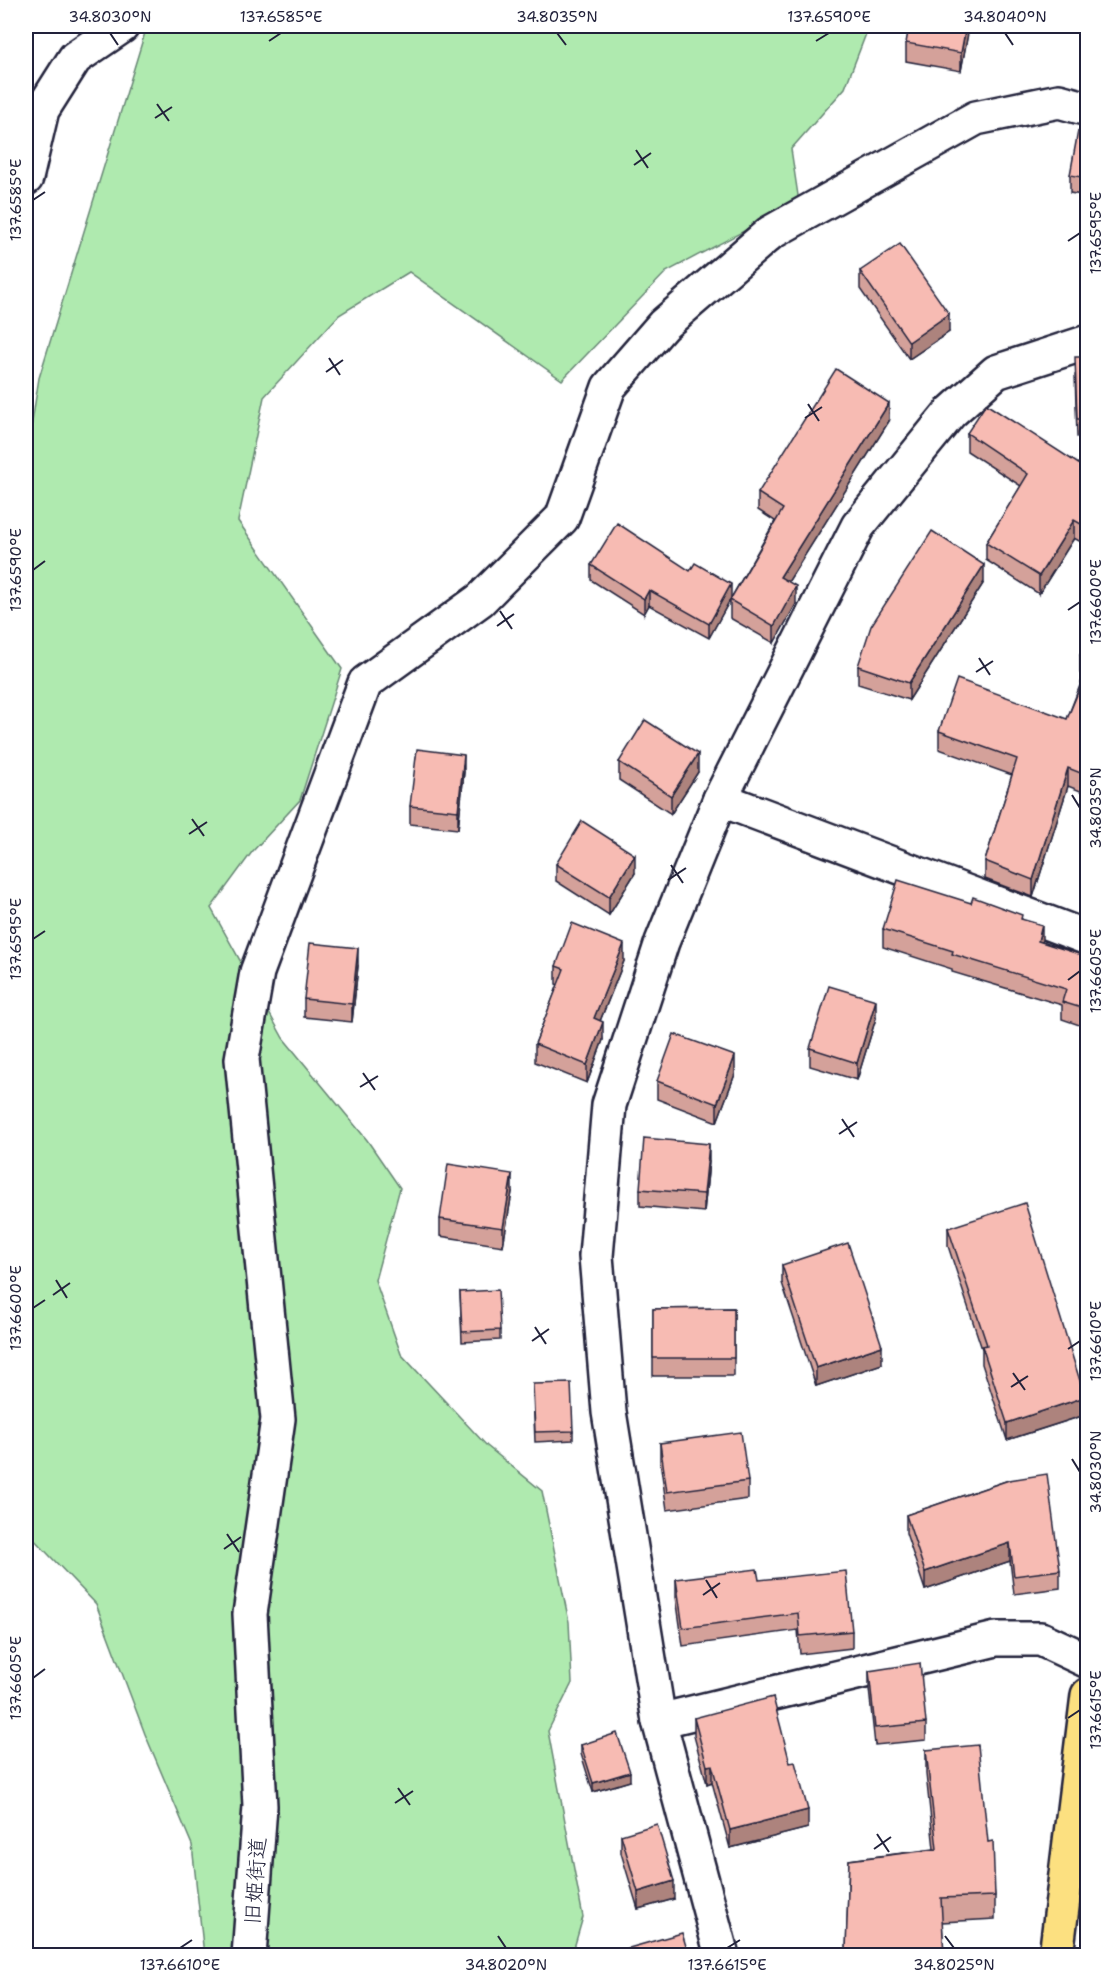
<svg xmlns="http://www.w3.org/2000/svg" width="1113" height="1981" viewBox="0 0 1113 1981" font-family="'Shantell Sans','Klee One',sans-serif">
<rect width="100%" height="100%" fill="#fff"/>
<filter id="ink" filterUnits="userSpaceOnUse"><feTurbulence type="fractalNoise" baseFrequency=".0167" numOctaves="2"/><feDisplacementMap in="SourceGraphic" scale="12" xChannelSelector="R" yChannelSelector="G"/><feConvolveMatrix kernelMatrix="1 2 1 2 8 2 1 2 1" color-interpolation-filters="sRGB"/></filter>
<g filter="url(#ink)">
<path fill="#afeaaf" stroke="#688675" stroke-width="1.5" d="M147,26H869L845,88L791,149L799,202L666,272L562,380L409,272L339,315L264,397L238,521L342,669L300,800L252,852L211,908L283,1038L367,1140L400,1188L375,1280L401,1354L487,1446L542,1491L569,1622L572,1683L548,1731L583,1917L572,1955H204L192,1845L145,1734L96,1604L26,1531V460L39,378Z"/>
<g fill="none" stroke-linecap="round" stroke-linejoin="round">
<g stroke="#22223b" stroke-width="38">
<g id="minor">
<path d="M26,178L42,110L75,58L122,26"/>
<path d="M720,799L1088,938"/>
<path d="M659,1721L996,1639H1041L1088,1661"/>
<path d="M249,1956L260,1806L250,1614L278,1419L242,1059L257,972L365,683L480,600L562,518L609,387L663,325L770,233L976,118L1059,101L1088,109"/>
<path d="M722,1956L659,1721L609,1412L596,1256L609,1105L662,942L720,799L858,526L950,413L996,372L1088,342"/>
</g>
</g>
<g stroke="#22223b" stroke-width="38">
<path id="major" d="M1056,1956L1088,1695"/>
</g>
<use href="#minor" stroke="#fff" stroke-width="33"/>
<use href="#major" stroke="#fce080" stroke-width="33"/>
</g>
<g fill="#d4a19a" stroke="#22223b" stroke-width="1.5">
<path d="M969,26L961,71L906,61V43Z"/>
<path d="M1088,133V196L1070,193V175Z"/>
<path d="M860,271L949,332L909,359L860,289Z"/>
<path d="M1088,357V437H1077L1075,375Z"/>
<path d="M889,421L788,582L796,604L774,643L730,618V600L775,521L758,510V493Z"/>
<path d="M967,433L1088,470V546L1074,538L1039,594L986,560V543L1021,486L967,451Z"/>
<path d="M591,565L690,571L731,598L709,638L649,605L644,614L591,580Z"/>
<path d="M984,582L909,700L858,684V666Z"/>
<path d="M1088,643V794L1068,786L1033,897L985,879V861L1012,775L939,749V731L1067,719L1084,675L1080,673V655Z"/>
<path d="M619,762L698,772L671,814L619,780Z"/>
<path d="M464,772L458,829L410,824V806Z"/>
<path d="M556,864L635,873L609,915L556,881Z"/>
<path d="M1022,919L1042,942L1088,957V1028L1062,1019V1005L952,972V969L883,947V929Z"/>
<path d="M624,961L600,1021L603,1040L587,1083L535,1062V1044L558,985L556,984V966Z"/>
<path d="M358,966L352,1022L304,1017V999Z"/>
<path d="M876,1018L857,1080L810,1066V1048Z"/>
<path d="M735,1074L717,1122L657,1099V1081Z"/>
<path d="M709,1162L704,1212L640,1206V1189Z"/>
<path d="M512,1192L503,1246L440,1236V1219Z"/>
<path d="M948,1228L1085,1415L1007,1440L982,1364V1349L948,1246Z"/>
<path d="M782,1265L882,1364L816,1386L782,1283Z"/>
<path d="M460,1292L500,1330V1340L462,1342Z"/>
<path d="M734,1308V1376H653V1309Z"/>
<path d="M533,1393L573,1431V1440L535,1442Z"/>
<path d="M660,1443L748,1481V1499L667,1510L660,1461Z"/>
<path d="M1009,1480L1060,1570V1588L1014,1594L1010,1561L925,1590L906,1533V1515Z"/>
<path d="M676,1579L759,1580L852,1631V1648L800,1654L798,1630L683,1646L676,1597Z"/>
<path d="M869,1671L926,1723V1740L875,1745L869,1689Z"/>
<path d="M694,1718L790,1763L808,1828L730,1848L712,1782L707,1784L694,1736Z"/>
<path d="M581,1745L630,1781L593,1792L581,1754Z"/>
<path d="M926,1750L988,1842L995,1896V1919L942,1922L944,1956H846L849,1860L934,1849L926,1774Z"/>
<path d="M621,1835L674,1899L638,1909L621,1853Z"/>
</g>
<g fill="#ad837d" stroke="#22223b" stroke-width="1.5">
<path d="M966,26H969V28L961,71V53Z"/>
<path d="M949,314V332L909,359V342Z"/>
<path d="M889,403V421L780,595V577Z"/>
<path d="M1074,520V538L1039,594V576Z"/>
<path d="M984,565V582L909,700V683Z"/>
<path d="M731,584V598L709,638V624Z"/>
<path d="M796,586V604L774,643V626Z"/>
<path d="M649,590V605L644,614V599Z"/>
<path d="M698,754V772L671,814V796Z"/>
<path d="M464,755V772L458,829V811Z"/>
<path d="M1068,768V786L1033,897V880Z"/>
<path d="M635,855V873L609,915V897Z"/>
<path d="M1042,925V943L1038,941Z"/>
<path d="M624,944V961L594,1036V1018Z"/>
<path d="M358,948V966L352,1022V1004Z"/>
<path d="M876,1000V1018L857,1080V1063Z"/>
<path d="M603,1022V1040L587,1083V1065Z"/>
<path d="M735,1056V1074L717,1122V1104Z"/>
<path d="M709,1144V1162L704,1212V1194Z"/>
<path d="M512,1174V1192L503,1246V1228Z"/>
<path d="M882,1346V1364L816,1386V1368Z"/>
<path d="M1085,1397V1415L1007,1440V1423Z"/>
<path d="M1010,1543V1561L925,1590V1572Z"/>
<path d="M26,1729H29V1738L26,1739Z"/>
<path d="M712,1765V1782L707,1784V1766Z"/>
<path d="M630,1772V1781L593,1792V1783Z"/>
<path d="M808,1810V1828L730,1848V1830Z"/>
<path d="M674,1881V1899L638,1909V1892Z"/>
</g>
<g fill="#f7bbb3" stroke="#22223b" stroke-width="1.5">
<path d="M909,26H966L961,53L906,43Z"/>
<path d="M1078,131L1088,133V178L1070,175Z"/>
<path d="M900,244L949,314L909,342L860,271Z"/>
<path d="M1075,357H1088V419H1077Z"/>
<path d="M836,369L889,403L780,577L796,586L774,626L730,600L783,509L758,493Z"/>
<path d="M986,404L1088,470V528L1074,520L1039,576L986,543L1028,474L967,433Z"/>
<path d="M617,523L690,571L695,563L731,584L709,624L649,590L644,599L591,565Z"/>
<path d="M932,531L984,565L909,683L858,666L871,626Z"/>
<path d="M1088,643V660L1080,655Z"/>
<path d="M1088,668V776L1068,768L1033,880L985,861L1017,759L939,731L957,679L1067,719Z"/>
<path d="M645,720L698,754L671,796L619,762Z"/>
<path d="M417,749L464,755L458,811L410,806Z"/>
<path d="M582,821L635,855L609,897L556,864Z"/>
<path d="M898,880L971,903L973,897L1022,915L1021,919L1042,925L1038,941L1088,957V1010L1062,1002L1066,989L952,954L953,951L883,929Z"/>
<path d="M572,923L624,944L594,1018L603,1022L587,1065L535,1044L564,969L556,966Z"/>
<path d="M310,943L358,948L352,1004L304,999Z"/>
<path d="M829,986L876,1000L857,1063L810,1048Z"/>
<path d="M674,1034L735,1056L717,1104L657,1081Z"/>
<path d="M644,1138L709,1144L704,1194L640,1189Z"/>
<path d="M448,1164L512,1174L503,1228L440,1219Z"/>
<path d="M1025,1203L1085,1397L1007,1423L982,1346L987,1345L948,1228Z"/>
<path d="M848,1243L882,1346L816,1368L782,1265Z"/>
<path d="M498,1290L500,1330L462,1332L460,1292Z"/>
<path d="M734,1308V1358H653V1309Z"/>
<path d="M571,1383L573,1431L535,1432L533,1384Z"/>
<path d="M741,1432L748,1481L667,1492L660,1443Z"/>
<path d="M1047,1474L1060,1570L1014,1576L1010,1543L925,1572L906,1515L1009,1480Z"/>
<path d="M757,1569L759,1580L846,1571L852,1631L800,1636L798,1613L683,1628L676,1579Z"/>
<path d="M920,1663L926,1723L875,1728L869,1671Z"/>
<path d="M773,1697L790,1763L795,1762L808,1810L730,1830L712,1765L707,1766L694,1718Z"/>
<path d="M26,1712L29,1729H26Z"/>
<path d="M617,1733L630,1772L593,1783L581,1745Z"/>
<path d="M978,1745L988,1842L993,1841L995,1896L941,1898L944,1956H902L846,1950L849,1860L937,1849L926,1750Z"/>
<path d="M657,1824L674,1881L638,1892L621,1835Z"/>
<path d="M682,1933L689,1956H601Z"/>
</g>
</g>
<path fill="none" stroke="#22223b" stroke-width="2" d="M110,33L118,45M557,33L566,45M1005,33L1013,45M269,41L281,33M816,41L829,33M157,104L169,121M155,118L172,107M636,150L648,168M634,165L651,153M33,200L45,192M1068,241L1080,233M329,358L340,375M326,372L343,360M808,404L819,421M805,418L822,407M33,570L45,561M1068,610L1080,602M500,611L512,629M497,626L514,614M979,658L990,675M976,672L993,661M1072,795L1080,808M192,819L204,836M189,834L207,822M671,865L683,883M668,880L686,868M33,939L45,931M1068,980L1080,971M363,1073L375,1090M360,1087L378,1076M842,1119L854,1137M839,1134L857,1122M56,1280L67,1298M53,1295L70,1283M33,1308L45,1300M535,1327L546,1344M532,1341L549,1329M1068,1349L1080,1341M1013,1373L1025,1390M1011,1387L1028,1376M1072,1459L1080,1472M227,1534L239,1552M224,1549L241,1537M706,1580L717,1598M703,1595L720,1583M33,1678L45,1669M1068,1718L1080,1710M398,1788L410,1805M395,1803L413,1791M877,1834L889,1852M874,1849L891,1837M498,1936L506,1948M945,1936L954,1948M180,1948L192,1940M727,1948L740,1940"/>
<g text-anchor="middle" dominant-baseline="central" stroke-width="5" stroke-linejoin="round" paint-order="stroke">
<g font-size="22" fill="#22223b" stroke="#fff">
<text transform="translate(255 1881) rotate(-86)">旧姫街道</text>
</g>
</g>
<rect width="1113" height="1981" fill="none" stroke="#fff" stroke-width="66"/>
<rect x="33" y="33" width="1047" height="1915" fill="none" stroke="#22223b" stroke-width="2"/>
<g font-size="15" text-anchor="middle" fill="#22223b">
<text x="110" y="22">34.8030°N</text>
<text x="281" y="22">137.6585°E</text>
<text x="557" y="22">34.8035°N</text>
<text x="829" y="22">137.6590°E</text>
<text x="1005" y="22">34.8040°N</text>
<text transform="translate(16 200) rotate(-90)" y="5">137.6585°E</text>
<text transform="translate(1096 233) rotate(-90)" y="5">137.6595°E</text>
<text transform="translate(16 570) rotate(-90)" y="5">137.6590°E</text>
<text transform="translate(1096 602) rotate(-90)" y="5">137.6600°E</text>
<text transform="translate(1096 808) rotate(-90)" y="5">34.8035°N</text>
<text transform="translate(16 939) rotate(-90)" y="5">137.6595°E</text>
<text transform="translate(1096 971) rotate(-90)" y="5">137.6605°E</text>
<text transform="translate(16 1308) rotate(-90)" y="5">137.6600°E</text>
<text transform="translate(1096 1341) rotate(-90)" y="5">137.6610°E</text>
<text transform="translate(1096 1472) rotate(-90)" y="5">34.8030°N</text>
<text transform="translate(16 1678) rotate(-90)" y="5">137.6605°E</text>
<text transform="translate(1096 1710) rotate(-90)" y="5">137.6615°E</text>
<text x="180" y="1970">137.6610°E</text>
<text x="506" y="1970">34.8020°N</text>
<text x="727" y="1970">137.6615°E</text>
<text x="954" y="1970">34.8025°N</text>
</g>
</svg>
